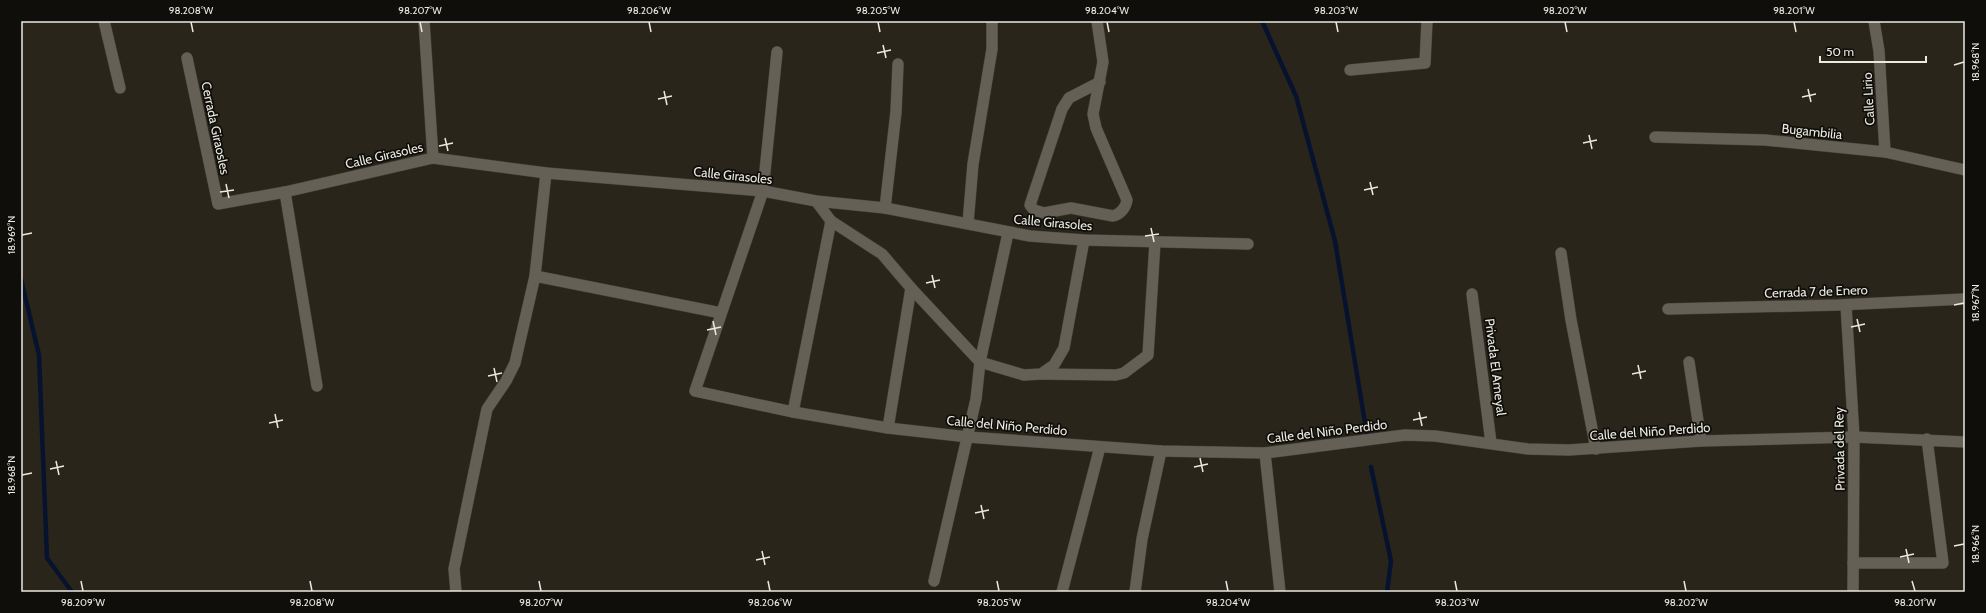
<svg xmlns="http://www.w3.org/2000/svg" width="1986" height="613" viewBox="0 0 1986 613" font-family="Cabin,sans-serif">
<rect width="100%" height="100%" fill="#29251b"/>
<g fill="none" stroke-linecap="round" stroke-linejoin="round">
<g stroke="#07132e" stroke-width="4.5">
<path d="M1262,21L1296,96L1335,241L1367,435"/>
<path d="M21,279L39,355L47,558L72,592"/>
<path d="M1371,467L1391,561L1387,592"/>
</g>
<g stroke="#46433a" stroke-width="12">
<g id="minor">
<path d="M104,21L120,88"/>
<path d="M424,21L433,158"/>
<path d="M1097,21L1103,62L1093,114L1096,128L1127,200C1126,207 1121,214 1113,216L1071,208L1044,213L1034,210L1030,205L1062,109L1069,98L1100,82"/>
<path d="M1874,21L1879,51L1885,152"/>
<path d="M777,52L763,191L695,391L793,412L888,428L968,437L1161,451L1265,453L1405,435L1435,436L1528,449L1569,450L1701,441L1854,437L1965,442"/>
<path d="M187,58L218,204L285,192L433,158L546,173L763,191L816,201L885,208L1030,236L1084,240L1248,244"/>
<path d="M1350,70L1425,63L1427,21"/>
<path d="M1655,137L1765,140L1885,152L1965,170"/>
<path d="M285,192L317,386"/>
<path d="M885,208L896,112L898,64"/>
<path d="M831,221L882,254L911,288L888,428"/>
<path d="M968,223L973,164L992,49V21"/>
<path d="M1561,253L1571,320L1596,449"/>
<path d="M535,276L721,313"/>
<path d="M911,288L980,362L1024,375L1041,374L1054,365L1064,348L1084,240"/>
<path d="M1472,294L1491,443"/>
<path d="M1846,305L1854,437L1853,592"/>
<path d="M1668,309L1838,305L1965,299"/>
<path d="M1689,362L1701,441"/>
<path d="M1041,374L1116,375L1124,373L1148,355L1155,242"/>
<path d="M793,412L831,221L816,201"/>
<path d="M1265,453L1280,592"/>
<path d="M1853,563H1943L1927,439"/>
<path d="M934,581L976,399L980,362L1008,233"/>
<path d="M456,592L454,569L487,409L506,381L515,363L520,341L535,276L546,173"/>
<path d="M1062,592L1100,447"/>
<path d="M1135,592L1142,539L1161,451"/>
</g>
</g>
<use href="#minor" stroke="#656055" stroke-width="11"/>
</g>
<path fill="none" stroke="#ece9e2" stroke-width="1.5" d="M191,22L193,32M420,22L422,32M649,22L651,32M878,22L880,32M1107,22L1109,32M1336,22L1338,32M1565,22L1567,32M1794,22L1796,32M883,45L886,58M877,53L891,50M1954,65L1964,62M1808,89L1811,102M664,91L667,105M1802,97L1816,94M658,99L672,96M1589,135L1592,149M445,138L448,151M1583,143L1597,140M439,146L453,143M1370,182L1373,195M226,184L229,198M1364,190L1378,187M220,192L234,190M1151,228L1154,242M22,235L32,233M1145,236L1159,234M932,275L935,288M926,283L940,280M1954,305L1964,303M1857,319L1860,332M713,321L716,335M1851,327L1865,324M707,330L721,327M1638,365L1641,379M494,368L497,382M1632,374L1646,371M488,376L502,373M1419,412L1422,426M275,414L278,428M1413,420L1427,417M269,423L283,420M1200,458L1203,472M56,461L59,475M1194,467L1208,464M50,469L64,466M22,475L32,473M981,505L984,519M975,513L989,510M1954,546L1964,544M1906,549L1909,563M762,551L765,565M1900,557L1914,554M756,560L770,557M81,581L83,591M310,581L312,591M539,581L541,591M768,581L770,591M997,581L999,591M1226,581L1228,591M1455,581L1457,591M1684,581L1686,591M1912,581L1915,591"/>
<g text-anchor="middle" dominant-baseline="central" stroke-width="3.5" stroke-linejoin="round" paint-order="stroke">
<g font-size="13" fill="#ece9e2" stroke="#100e0a">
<text transform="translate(1868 99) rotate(-93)">Calle Lirio</text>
<text transform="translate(216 128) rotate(78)">Cerrada Giraosles</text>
<text transform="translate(1812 131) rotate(6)">Bugambilia</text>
<text transform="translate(384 155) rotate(-13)">Calle Girasoles</text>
<text transform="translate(733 175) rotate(6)">Calle Girasoles</text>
<text transform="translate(1053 222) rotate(5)">Calle Girasoles</text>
<text transform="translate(1816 291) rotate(-2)">Cerrada 7 de Enero</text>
<text transform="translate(1496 367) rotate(83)">Privada El Ameyal</text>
<text transform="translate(1007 425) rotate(5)">Calle del Niño Perdido</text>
<text transform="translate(1327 431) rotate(-7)">Calle del Niño Perdido</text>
<text transform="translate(1650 431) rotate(-4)">Calle del Niño Perdido</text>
<text transform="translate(1839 449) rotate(-91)">Privada del Rey</text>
</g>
</g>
<rect width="1986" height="613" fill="none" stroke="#100e0a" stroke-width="44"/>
<path d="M1820 56v6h106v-6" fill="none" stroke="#ece9e2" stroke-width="2"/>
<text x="1826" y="56" font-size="12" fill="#ece9e2" stroke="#100e0a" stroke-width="3" paint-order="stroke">50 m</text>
<rect x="22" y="22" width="1942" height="569" fill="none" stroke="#ece9e2" stroke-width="1.5"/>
<g font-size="10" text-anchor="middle" fill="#ece9e2">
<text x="191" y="14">98.208°W</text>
<text x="420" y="14">98.207°W</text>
<text x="649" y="14">98.206°W</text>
<text x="878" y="14">98.205°W</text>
<text x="1107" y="14">98.204°W</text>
<text x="1336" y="14">98.203°W</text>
<text x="1565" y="14">98.202°W</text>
<text x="1794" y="14">98.201°W</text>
<text transform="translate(1975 62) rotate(-90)" y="4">18.968°N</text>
<text transform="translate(11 235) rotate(-90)" y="4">18.969°N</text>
<text transform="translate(1975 303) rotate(-90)" y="4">18.967°N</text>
<text transform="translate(11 475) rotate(-90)" y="4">18.968°N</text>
<text transform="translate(1975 544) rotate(-90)" y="4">18.966°N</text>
<text x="83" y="606">98.209°W</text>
<text x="312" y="606">98.208°W</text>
<text x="541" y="606">98.207°W</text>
<text x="770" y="606">98.206°W</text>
<text x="999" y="606">98.205°W</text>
<text x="1228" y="606">98.204°W</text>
<text x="1457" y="606">98.203°W</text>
<text x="1686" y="606">98.202°W</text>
<text x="1915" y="606">98.201°W</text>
</g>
</svg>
